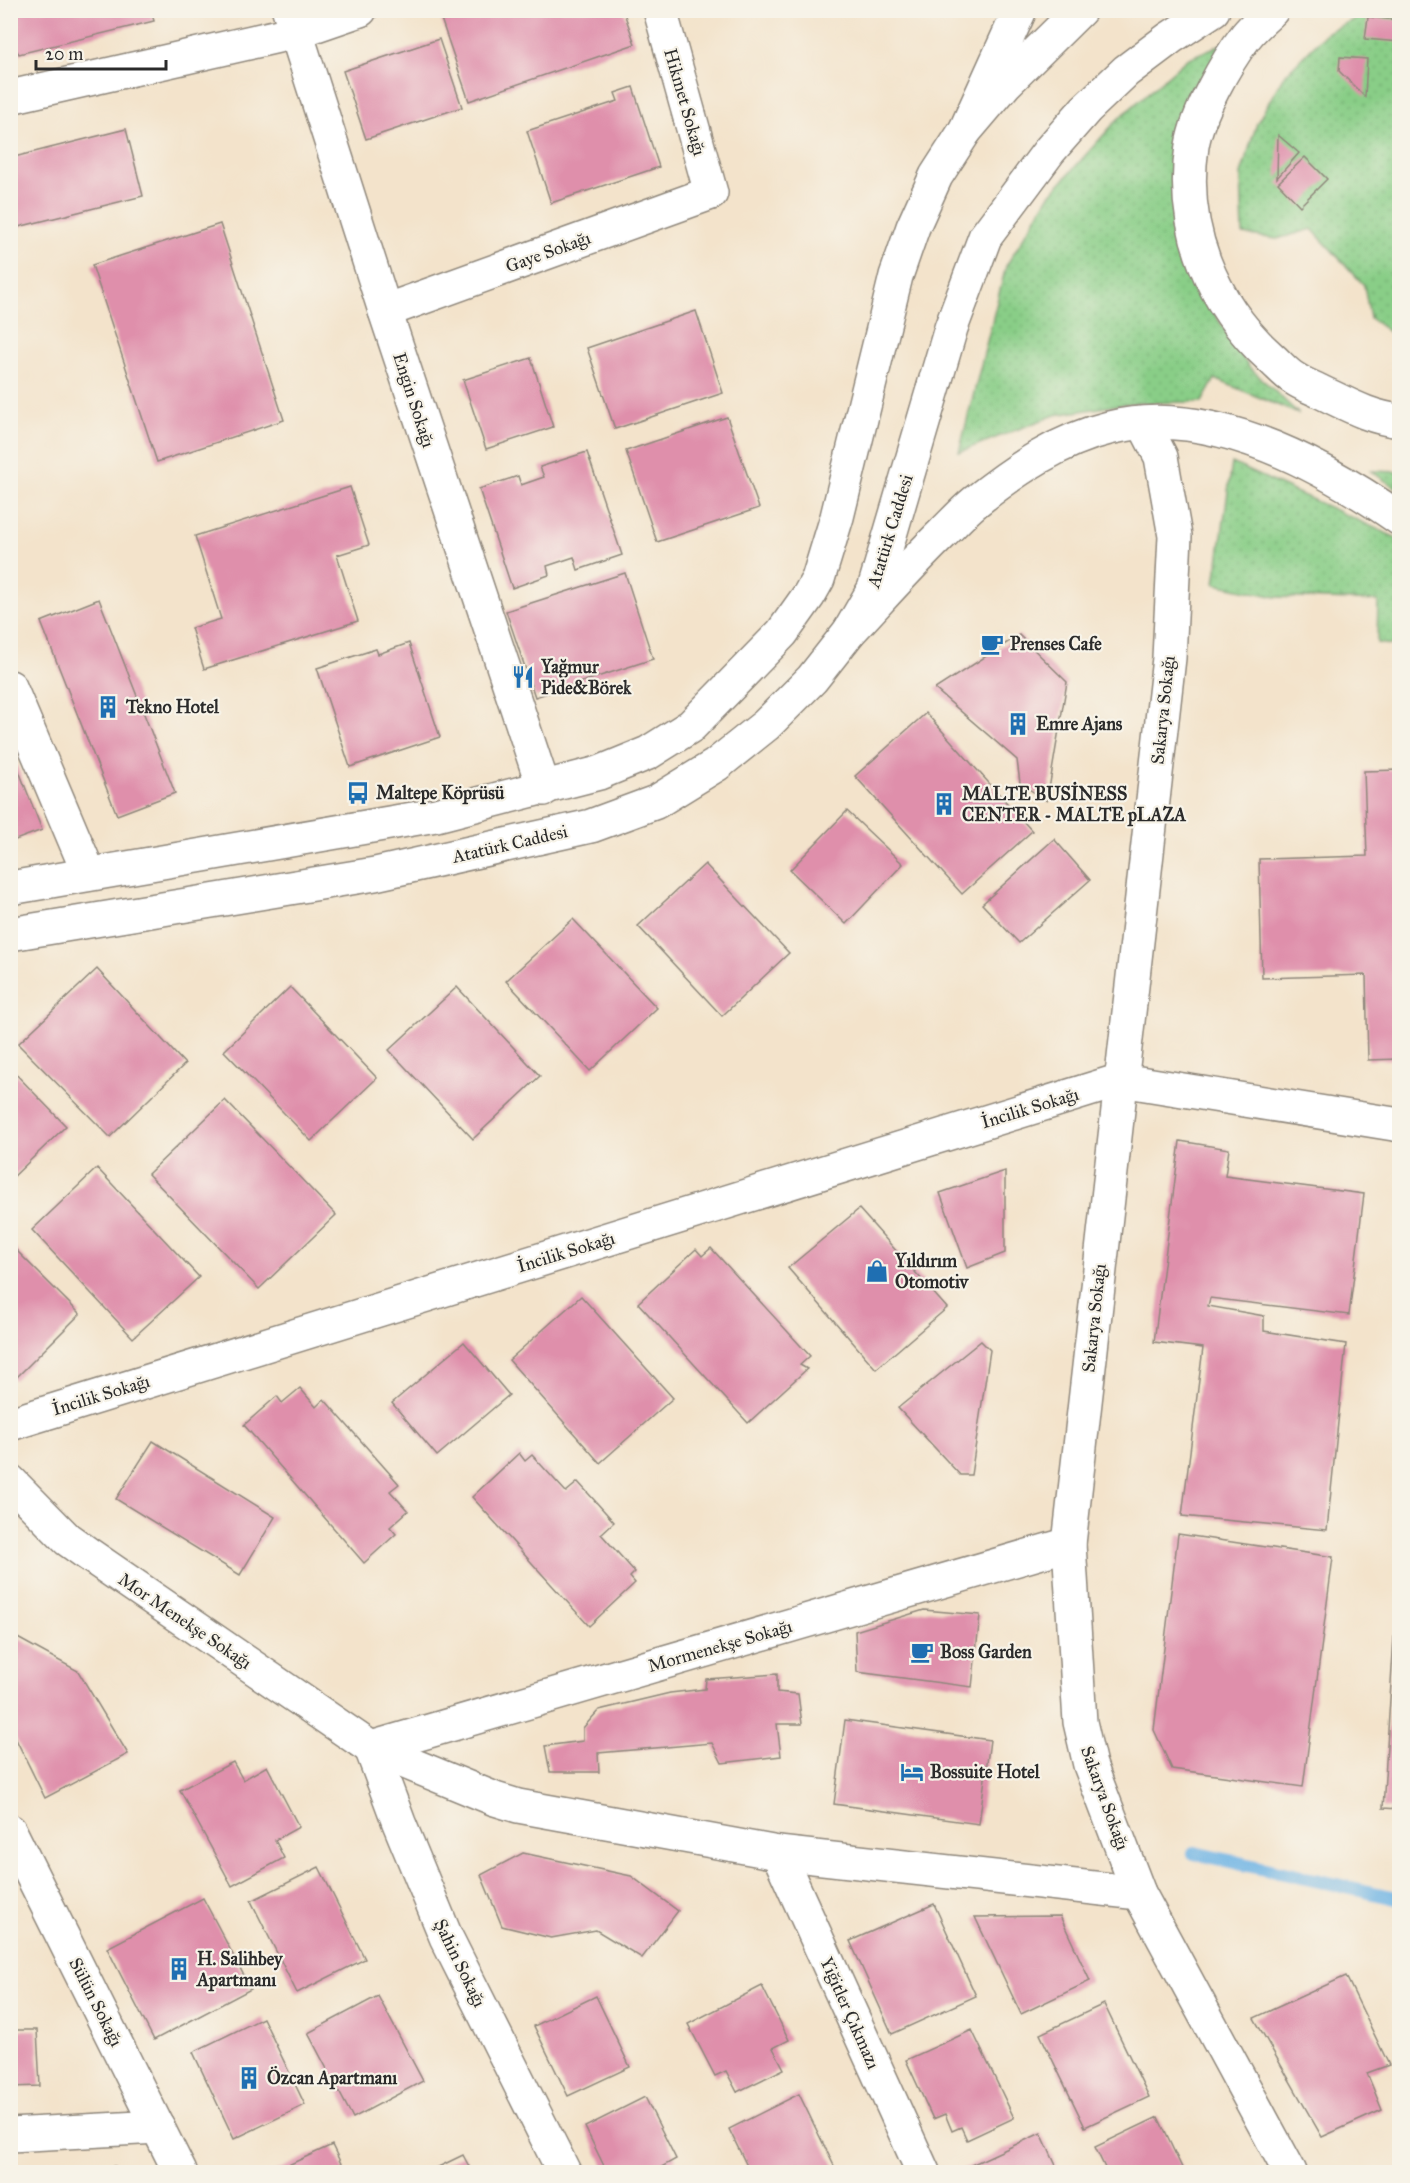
<svg xmlns="http://www.w3.org/2000/svg" width="1410" height="2183" viewBox="0 0 1410 2183" font-family="'IM FELL Great Primer',serif">
<defs>
<pattern id="grass-dots" width="8" height="8" patternUnits="userSpaceOnUse" patternTransform="scale(1.5)"><rect width="8" height="8" fill="#89ce87"/><path d="M2 2h.1M6 6h.1" fill="none" stroke="#76b175" stroke-width="1.8" stroke-linecap="round"/></pattern>
</defs>
<rect width="100%" height="100%" fill="#f7f3e8"/>
<filter id="ink" filterUnits="userSpaceOnUse"><feTurbulence type="fractalNoise" baseFrequency=".0167" numOctaves="2"/><feDisplacementMap in="SourceGraphic" scale="12" xChannelSelector="R" yChannelSelector="G"/><feConvolveMatrix kernelMatrix="1 2 1 2 8 2 1 2 1" color-interpolation-filters="sRGB"/></filter>
<filter id="wash" filterUnits="userSpaceOnUse"><feTurbulence type="fractalNoise" baseFrequency=".008" numOctaves="4" result="noise"/><feDisplacementMap in="SourceGraphic" scale="24" xChannelSelector="R" yChannelSelector="G"/><feGaussianBlur stdDeviation="1.35" result="paint"/><feColorMatrix in="noise" values="0 0 0 0 0 0 0 0 0 0 0 0 0 0 0 0 0 1.4 0 .05"/><feComposite in="paint" operator="in"/></filter>
<g filter="url(#wash)">
<rect width="100%" height="100%" fill="#f3e3cb"/>
<g fill="url(#grass-dots)" stroke="#5a7c59" stroke-width="1.5">
<path d="M1372,11H1399V339L1370,318L1364,285L1312,229L1277,239L1243,234L1241,174L1257,123L1283,77L1327,32Z"/>
<path d="M1229,41L1193,99L1207,302L1248,366L1299,414L1215,379L1202,402L1132,403L1055,415L959,452L1006,266L1049,196L1117,120L1187,59Z"/>
<path d="M1232,463L1399,539V646L1377,643L1378,601L1276,597L1215,584Z"/>
<path d="M1371,471L1399,472V490Z"/>
</g>
<g fill="none" stroke-linecap="round" stroke-linejoin="round">
<path stroke="#6db3e4" stroke-width="14" d="M1194,1853L1400,1899"/>
</g>
<g id="blocks">
<g fill="#df8fab">
<path d="M10,10H151L154,21L19,54L10,41Z"/>
<path d="M438,10H623L635,44L469,101Z"/>
<path d="M1368,17L1400,20V42L1365,39Z"/>
<path d="M439,39L462,107L366,139L343,71Z"/>
<path d="M1340,57L1367,59L1365,97L1339,71Z"/>
<path d="M633,87L659,167L551,203L527,131L618,101L615,93Z"/>
<path d="M126,129L143,196L10,229V158Z"/>
<path d="M1278,135L1299,153L1277,178Z"/>
<path d="M1305,157L1327,179L1300,206L1278,183Z"/>
<path d="M220,224L284,420L157,462L92,265Z"/>
<path d="M696,311L723,393L615,429L587,348Z"/>
<path d="M531,358L553,427L486,449L463,380Z"/>
<path d="M727,417L759,508L657,542L626,451Z"/>
<path d="M587,452L622,555L578,570L574,557L547,566L549,575L512,588L479,489L518,476L521,485L544,477L540,467Z"/>
<path d="M350,487L369,545L337,555L358,621L204,669L191,628L221,619L195,536Z"/>
<path d="M625,573L653,659L535,697L506,611Z"/>
<path d="M99,599L175,793L117,815L41,622Z"/>
<path d="M1019,635L1067,682L1047,801L1020,783L1017,760L935,689Z"/>
<path d="M409,643L440,737L350,767L317,668L376,649L378,654Z"/>
<path d="M926,713L1032,831L962,894L855,776Z"/>
<path d="M10,748L42,830L10,842Z"/>
<path d="M1400,770V1059L1368,1060L1366,975L1262,978L1259,859L1367,856L1364,771Z"/>
<path d="M847,811L903,864L846,924L790,870Z"/>
<path d="M1054,839L1090,880L1019,943L982,904Z"/>
<path d="M705,864L789,953L722,1016L638,926Z"/>
<path d="M573,919L657,1008L590,1071L506,981Z"/>
<path d="M97,969L185,1064L110,1137L18,1044Z"/>
<path d="M290,987L377,1078L311,1141L224,1051Z"/>
<path d="M457,987L540,1076L473,1139L389,1050Z"/>
<path d="M10,1068L66,1126L10,1180Z"/>
<path d="M225,1100L336,1215L259,1289L148,1174Z"/>
<path d="M1180,1141L1229,1149L1225,1176L1364,1194L1349,1315L1210,1298L1208,1306L1264,1316V1331L1346,1344L1327,1530L1182,1516L1203,1348L1154,1342Z"/>
<path d="M97,1168L199,1277L133,1338L32,1230Z"/>
<path d="M1005,1171V1253L967,1268L940,1193Z"/>
<path d="M859,1209L947,1308L876,1369L788,1268Z"/>
<path d="M10,1244L80,1314L14,1380L10,1376Z"/>
<path d="M711,1248L810,1356L800,1365L807,1369L748,1423L638,1303L696,1249L702,1256Z"/>
<path d="M581,1296L673,1398L600,1463L509,1360Z"/>
<path d="M981,1341L990,1350L971,1475H960L898,1408Z"/>
<path d="M464,1342L509,1395L437,1456L392,1403Z"/>
<path d="M300,1388L316,1407L324,1399L399,1484L390,1491L408,1511L390,1527L396,1534L364,1563L244,1425L277,1396L282,1403Z"/>
<path d="M153,1441L275,1517L240,1575L116,1499Z"/>
<path d="M519,1453L525,1461L532,1455L566,1492L578,1482L614,1522L601,1534L635,1572L630,1577L635,1583L589,1626L472,1497Z"/>
<path d="M1178,1534L1333,1557L1303,1787L1172,1769L1154,1730Z"/>
<path d="M924,1610L980,1615L972,1687L857,1672L855,1631Z"/>
<path d="M14,1636L78,1671L128,1754L45,1798L10,1727V1638Z"/>
<path d="M1394,1637H1400V1809L1383,1808Z"/>
<path d="M777,1674V1692L798,1694L802,1724H777L781,1756L722,1763L712,1743L598,1753L599,1772H550L545,1746L583,1741V1728L599,1710L670,1693L705,1689L706,1679Z"/>
<path d="M845,1720L990,1740L979,1824L834,1804Z"/>
<path d="M233,1762L243,1780L267,1766L299,1827L275,1840L284,1858L232,1886L180,1790Z"/>
<path d="M523,1853L631,1876L678,1911L642,1958L596,1930L551,1938L502,1926L481,1875Z"/>
<path d="M319,1867L365,1959L297,1993L251,1901Z"/>
<path d="M203,1898L251,1989L154,2040L107,1948Z"/>
<path d="M934,1904L976,1996L892,2034L850,1941Z"/>
<path d="M1060,1916L1090,1981L1021,2014L975,1917Z"/>
<path d="M1346,1976L1389,2065L1367,2073L1382,2110L1322,2137L1254,2018Z"/>
<path d="M762,1986L789,2040L773,2048L784,2069L737,2092L726,2071L715,2076L688,2024Z"/>
<path d="M378,1996L423,2081L353,2118L308,2033Z"/>
<path d="M596,1996L630,2067L568,2096L534,2026Z"/>
<path d="M1104,2004L1149,2097L1085,2127L1040,2034Z"/>
<path d="M10,2010H12L13,2030H37L40,2086L10,2087Z"/>
<path d="M263,2018L305,2105L234,2139L193,2052Z"/>
<path d="M972,2030L1014,2118L967,2140L961,2127L952,2131L945,2114L933,2119L906,2060Z"/>
<path d="M799,2094L837,2172H750L729,2129Z"/>
<path d="M645,2097L676,2159L656,2170L657,2172H607L585,2127Z"/>
<path d="M1158,2117L1184,2172H1107L1095,2147Z"/>
<path d="M1041,2133L1059,2172H956Z"/>
<path d="M332,2145L345,2172H273Z"/>
<path d="M463,2155L472,2172H428Z"/>
<path d="M115,2166L117,2172H50V2171Z"/>
</g>
</g>
</g>
<g filter="url(#ink)">
<use href="#blocks" fill-opacity="0" stroke="#8f877b" stroke-width="1.5"/>
<g fill="none" stroke-linecap="round" stroke-linejoin="round">
<g stroke="#8f877b" stroke-width="36">
<g id="minor">
<path d="M289,10L385,311L544,789"/>
<path d="M10,97L296,32L360,10"/>
<path d="M385,311L711,193L660,10"/>
<path d="M1144,424L1161,457L1175,536L1169,658L1069,1544L1080,1722L1090,1765L1139,1893L1290,2172"/>
<path d="M10,687L89,874"/>
<path d="M10,1424L1121,1080L1400,1125"/>
<path d="M10,1481L67,1539L88,1554L371,1748L495,1799L518,1806L778,1853L1139,1893"/>
<path d="M371,1748L1069,1544"/>
<path d="M371,1748L399,1823L446,1937L564,2172"/>
<path d="M10,1831L180,2172"/>
<path d="M778,1853L923,2172"/>
<path d="M10,2135L158,2127"/>
</g>
</g>
<g stroke="#8f877b" stroke-width="36">
<g id="major">
<path d="M10,888L436,815L599,773L648,753L691,726L782,633L809,595L818,579L837,517L896,276L913,227L936,176L965,131L1005,84L1080,10"/>
<path d="M10,934L375,874L591,826L656,802L716,765L766,725L812,679L849,632L874,589L951,328L985,237L1050,150L1086,109L1126,71L1170,38L1213,10"/>
</g>
</g>
<g stroke="#8f877b" stroke-width="36">
<g id="highway">
<path d="M1272,10C1263,19 1253,27 1246,36C1226,62 1197,114 1192,146C1180,227 1211,304 1271,358C1279,365 1286,374 1295,379C1302,384 1311,387 1319,391C1347,404 1368,417 1400,421"/>
<path d="M965,131L1020,10"/>
<path d="M849,632C880,599 910,565 943,533C953,523 964,511 975,502C1015,470 1059,440 1109,428C1209,403 1321,464 1400,519"/>
</g>
</g>
<use href="#minor" stroke="#fff" stroke-width="33"/>
<use href="#major" stroke="#fff" stroke-width="33"/>
<use href="#highway" stroke="#fff" stroke-width="33"/>
</g>
</g>
<defs>
<g id="cafe-bare" transform="scale(1.8)"><path d="M-5.5-4.5H6V0H3Q3 3.5 0 3.5H-2.5Q-5.5 3.5-5.5 0ZM3-3.2v2h1.7v-2ZM-6 4.5H4V6H-6Z" fill="#1f6fb2" stroke="#f7f3e8" stroke-width="2.5" paint-order="stroke"/></g>
<g id="restaurant-bare" transform="scale(1.8)"><path d="M-5-6h1v4h1v-4h1v4h1v-4h1v5L-1.5 .5V6h-2V.5L-5-1ZM5-6V6H3V1.5H1.5Q1.5-4 5-6Z" fill="#1f6fb2" stroke="#f7f3e8" stroke-width="2.5" paint-order="stroke"/></g>
<g id="building-bare" transform="scale(1.8)"><path d="M-4-6H4V6H1V3H-1V6H-4ZM-2.5-4.3h1.7v1.8h-1.7ZM.8-4.3h1.7v1.8H.8ZM-2.5-1h1.7V.8h-1.7ZM.8-1h1.7V.8H.8Z" fill="#1f6fb2" stroke="#f7f3e8" stroke-width="2.5" paint-order="stroke"/></g>
<g id="bus-bare" transform="scale(1.8)"><path d="M-5-6H5V4H4V6H2V4H-2V6H-4V4H-5ZM-3.5-4V0h7V-4ZM-3.5 1.2v1.5H-2V1.2ZM2 1.2v1.5H3.5V1.2Z" fill="#1f6fb2" stroke="#f7f3e8" stroke-width="2.5" paint-order="stroke"/></g>
<g id="shop-bare" transform="scale(1.8)"><path d="M-5-2.5h2.3a2.7 3.5 0 0 1 5.4 0H5L5.5 6h-11ZM-1.5-2.5h3a1.5 2.3 0 0 0-3 0Z" fill="#1f6fb2" stroke="#f7f3e8" stroke-width="2.5" paint-order="stroke"/></g>
<g id="hotel-bare" transform="scale(1.8)"><path d="M-6-4.5h1.5V1H6V5H4.5V3h-9V5H-6ZM-4 0a1.8 1.8 0 1 1 3.6 0ZM.5 0V-2.5h3Q6-2.5 6 0Z" fill="#1f6fb2" stroke="#f7f3e8" stroke-width="2.5" paint-order="stroke"/></g>
</defs>
<g fill-rule="evenodd">
<use href="#cafe-bare" x="992" y="644"/>
<use href="#restaurant-bare" x="523" y="677"/>
<use href="#building-bare" x="108" y="707"/>
<use href="#building-bare" x="1018" y="724"/>
<use href="#bus-bare" x="358" y="793"/>
<use href="#building-bare" x="944" y="804"/>
<use href="#shop-bare" x="877" y="1271"/>
<use href="#cafe-bare" x="922" y="1652"/>
<use href="#hotel-bare" x="912" y="1772"/>
<use href="#building-bare" x="179" y="1969"/>
<use href="#building-bare" x="249" y="2078"/>
</g>
<g text-anchor="middle" dominant-baseline="central" stroke-width="4.5" stroke-linejoin="round" paint-order="stroke">
<g font-size="18" fill="#2b2b2b" stroke="#f7f3e8">
<text transform="translate(685 102) rotate(74)">Hikmet Sokağı</text>
<text transform="translate(548 252) rotate(-20)">Gaye Sokağı</text>
<text transform="translate(414 400) rotate(72)">Engin Sokağı</text>
<text transform="translate(890 531) rotate(-73)">Atatürk Caddesi</text>
<text transform="translate(1163 710) rotate(-84)">Sakarya Sokağı</text>
<text transform="translate(510 844) rotate(-13)">Atatürk Caddesi</text>
<text transform="translate(1030 1108) rotate(-17)">İncilik Sokağı</text>
<text transform="translate(566 1252) rotate(-17)">İncilik Sokağı</text>
<text transform="translate(1094 1318) rotate(-84)">Sakarya Sokağı</text>
<text transform="translate(101 1395) rotate(-17)">İncilik Sokağı</text>
<text transform="translate(185 1621) rotate(34)">Mor Menekşe Sokağı</text>
<text transform="translate(720 1646) rotate(-16)">Mormenekşe Sokağı</text>
<text transform="translate(1105 1798) rotate(70)">Sakarya Sokağı</text>
<text transform="translate(460 1963) rotate(64)">Şahin Sokağı</text>
<text transform="translate(96 2002) rotate(63)">Sülün Sokağı</text>
<text transform="translate(850 2013) rotate(66)">Yiğitler Çıkmazı</text>
</g>
<g font-size="18" font-weight="bold" fill="#2b2b2b" stroke="#f7f3e8" text-anchor="start">
<text x="1010" y="644">Prenses Cafe</text>
<text x="541" y="667">Yağmur<tspan x="541" dy="21">Pide&amp;Börek</tspan></text>
<text x="126" y="707">Tekno Hotel</text>
<text x="1036" y="724">Emre Ajans</text>
<text x="376" y="793">Maltepe Köprüsü</text>
<text x="962" y="794">MALTE BUSİNESS<tspan x="962" dy="21">CENTER - MALTE pLAZA</tspan></text>
<text x="895" y="1261">Yıldırım<tspan x="895" dy="21">Otomotiv</tspan></text>
<text x="940" y="1652">Boss Garden</text>
<text x="930" y="1772">Bossuite Hotel</text>
<text x="197" y="1959">H. Salihbey<tspan x="197" dy="21">Apartmanı</tspan></text>
<text x="267" y="2078">Özcan Apartmanı</text>
</g>
</g>
<rect width="1410" height="2183" fill="none" stroke="#f7f3e8" stroke-width="36"/>
<path d="M36 60v9h130v-9" fill="none" stroke="#2b2b2b" stroke-width="3"/>
<text x="45" y="60" font-size="18" fill="#2b2b2b" stroke="#f7f3e8" stroke-width="4.5" paint-order="stroke">20 m</text>
</svg>
